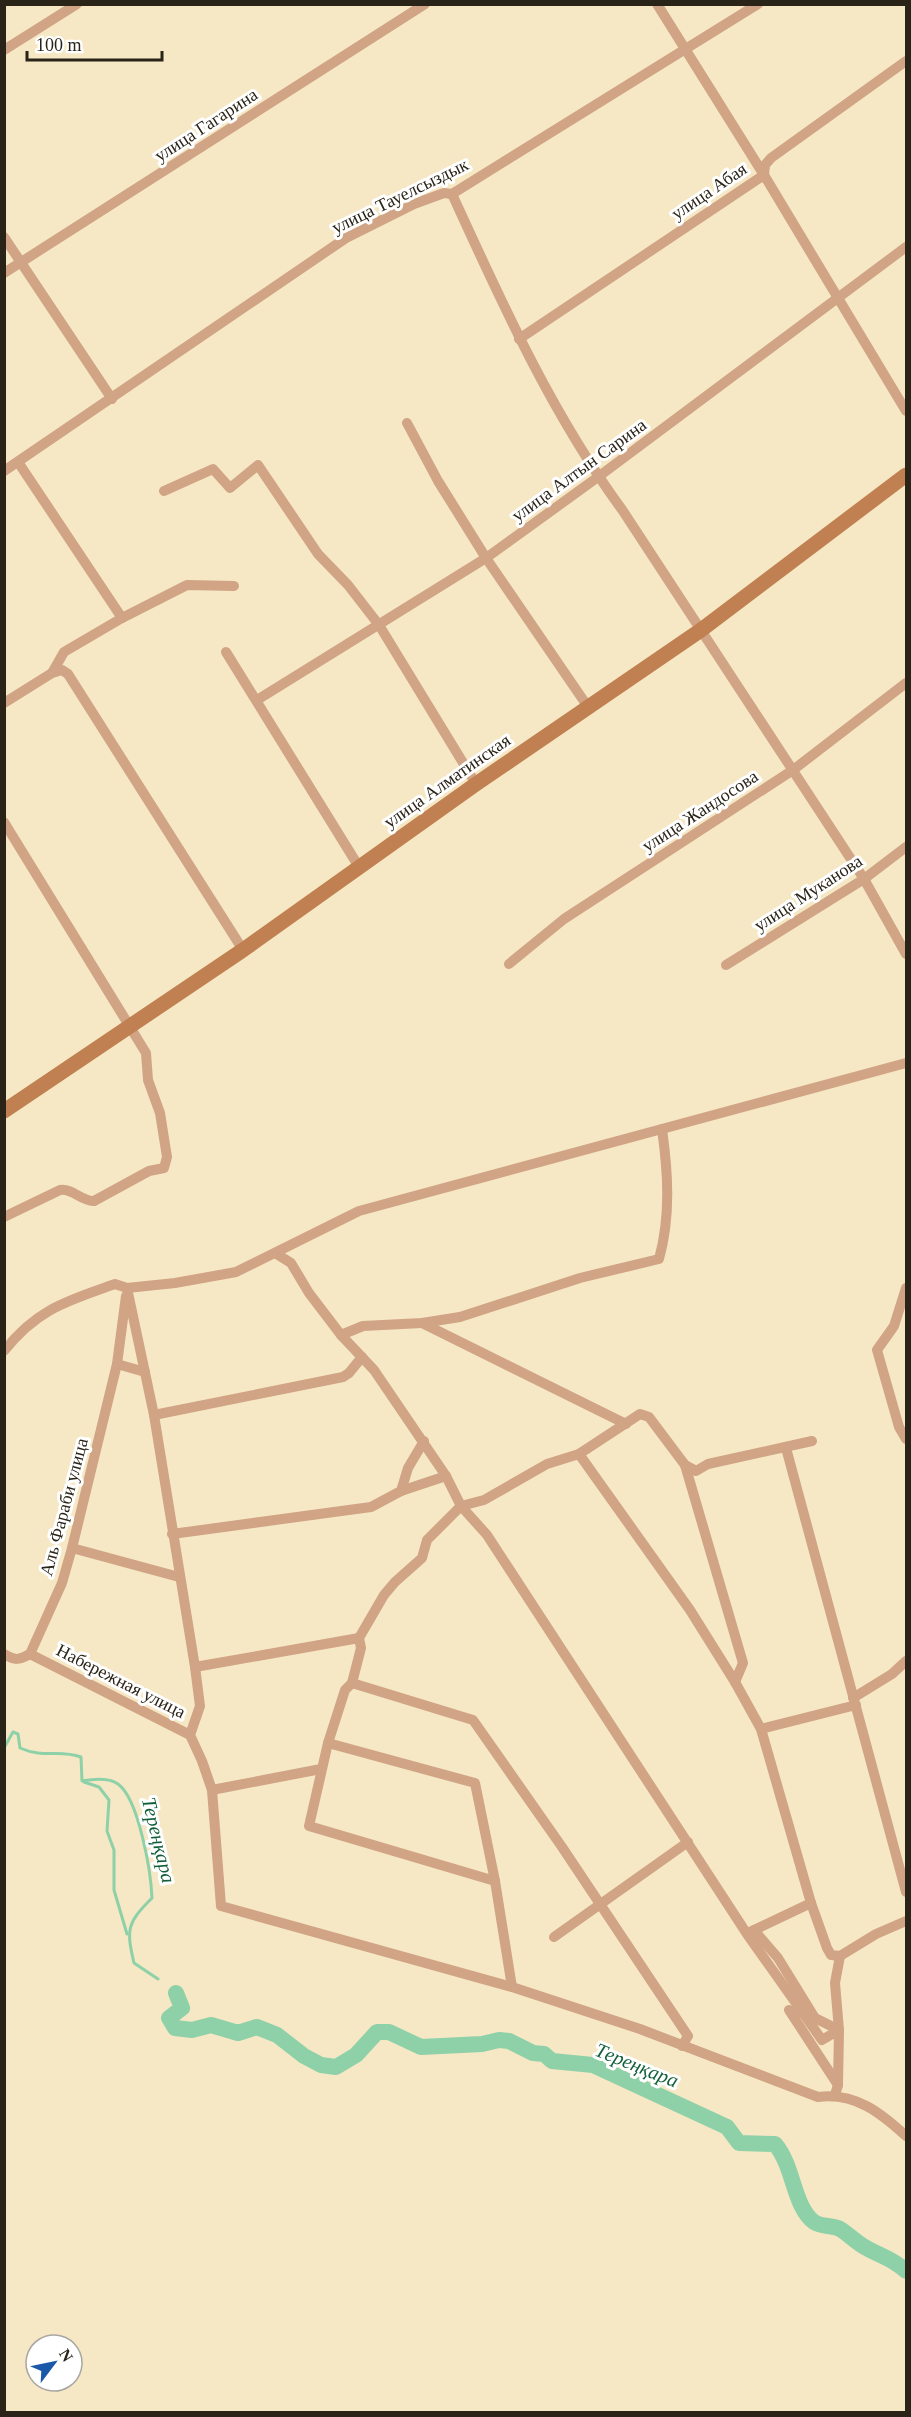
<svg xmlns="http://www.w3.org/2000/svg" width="911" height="2417" viewBox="0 0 911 2417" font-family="'Times New Roman',serif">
<rect width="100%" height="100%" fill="#f6e8c5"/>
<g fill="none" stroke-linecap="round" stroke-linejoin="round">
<g stroke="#8ed1a8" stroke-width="3">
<path d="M4,1748L13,1732L18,1734L20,1748C45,1759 58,1749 81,1757L82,1781C93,1779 108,1777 118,1784C139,1799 151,1873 152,1898C127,1923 126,1929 134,1963L158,1979"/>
<path d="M84,1782L99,1787L109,1800L107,1831L114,1850V1890L127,1934"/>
</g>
<path stroke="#8ed1a8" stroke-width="16" d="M176,1993L182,2008L169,2018L175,2028L192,2030L211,2025L238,2033L257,2027L277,2035L304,2056L321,2065L336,2067L356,2055L377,2032H389L421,2047L482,2044L499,2040L509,2041L533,2053L544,2054L552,2061L593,2065L727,2127L739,2143L775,2144C794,2166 793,2206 814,2222C821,2227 832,2225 840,2229C848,2234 855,2241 863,2246C879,2256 891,2257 906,2271"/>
<g stroke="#d0a485" stroke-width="10">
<path d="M657,4L764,175L906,411"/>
<path d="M4,50L77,4"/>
<path d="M452,194C502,303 551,413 623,511L864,879L906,954"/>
<path d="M4,237L112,399"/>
<path d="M4,273L425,4"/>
<path d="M519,339L764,175L765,165L771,158L906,61"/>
<path d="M407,423L438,481L486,558L588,707"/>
<path d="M18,462L122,618"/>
<path d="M4,471L346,238L414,204L444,193L452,194L758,4"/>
<path d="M164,491L213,469L230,488L258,465L318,554L348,585L379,625L476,784"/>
<path d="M226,652L359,867"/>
<path d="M52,673L64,652L122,618L187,585L234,586"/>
<path d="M257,700L486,558L598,477L906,247"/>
<path d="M4,703L52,673L62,670L68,674L243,950"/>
<path d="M4,822L146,1053L148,1080L160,1113L167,1157L164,1168L149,1171L94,1201C82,1202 73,1188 60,1190L4,1217"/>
<path d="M509,964L564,919L793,770L906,683"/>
<path d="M726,965L864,879L906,847"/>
<path d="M275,1253L291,1263L309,1293L341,1335L363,1326L422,1323L460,1317L580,1278L659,1259C671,1216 668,1172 662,1129"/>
<path d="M127,1288L154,1415L195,1667L200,1706L190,1735L202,1761L212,1790L221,1906L512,1987L640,2029L818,2097C855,2092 881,2113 906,2136"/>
<path d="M906,1288L894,1326L877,1350L899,1427L906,1439"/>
<path d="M422,1323L626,1424"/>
<path d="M341,1335L374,1370L446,1476L461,1506L487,1535L747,1934L822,2040L839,2030L838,2085L835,2095"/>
<path d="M4,1351C37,1309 67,1301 115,1284L127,1288L175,1283L236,1272L359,1211L906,1063"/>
<path d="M117,1364L145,1372"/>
<path d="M154,1415L343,1377L349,1373L362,1357"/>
<path d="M786,1448L906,1892"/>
<path d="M579,1454L690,1610L735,1682L761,1729L811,1903L827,1948L831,1955L840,1956L876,1934L906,1921"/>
<path d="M685,1465L743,1663L735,1682"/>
<path d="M401,1491L446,1476"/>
<path d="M172,1534L371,1507L401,1491L408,1468L424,1441"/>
<path d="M72,1548L179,1577"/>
<path d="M4,1654C15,1661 19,1660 30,1654"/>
<path d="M30,1654L62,1583L72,1548L117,1364L126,1296"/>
<path d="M30,1654L190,1735"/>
<path d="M195,1667L359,1638"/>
<path d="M352,1683L473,1720L562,1847L688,2036L682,2046"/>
<path d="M853,1698L892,1674L906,1661"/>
<path d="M761,1729L856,1705"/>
<path d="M328,1743L475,1783L495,1881L512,1987"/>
<path d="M212,1790L321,1769"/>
<path d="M495,1881L309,1826L328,1743L345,1690L352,1683L361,1648L359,1638L384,1595L395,1582L422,1558L427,1540L461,1506L484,1500L547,1464L579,1454L640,1414L649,1417L685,1465L696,1471L708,1464L812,1441"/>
<path d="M754,1930L778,1958L815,2018L839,2030"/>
<path d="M750,1932L811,1903"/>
<path d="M554,1937L688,1842"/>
<path d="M806,2014L789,2010L838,2085"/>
<path d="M839,2030L835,1983L840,1956"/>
</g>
<path stroke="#c18051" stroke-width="15" d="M4,1111L243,950L476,784L701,630L906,475"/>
</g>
<g text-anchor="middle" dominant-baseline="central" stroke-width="6" stroke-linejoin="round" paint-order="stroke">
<g font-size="18" fill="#292417" stroke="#fff">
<text transform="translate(206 125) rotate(-33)">улица Гагарина</text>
<text transform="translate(709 191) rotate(-34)">улица Абая</text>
<text transform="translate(400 196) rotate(-26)">улица Тауелсыздык</text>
<text transform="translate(579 470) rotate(-36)">улица Алтын Сарина</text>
<text transform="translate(447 781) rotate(-35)">улица Алматинская</text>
<text transform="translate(700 811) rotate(-33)">улица Жандосова</text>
<text transform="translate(808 893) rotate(-33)">улица Муканова</text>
<text transform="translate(64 1507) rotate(-75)">Аль Фараби улица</text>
<text transform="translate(121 1681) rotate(27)">Набережная улица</text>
</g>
<g font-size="20" font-style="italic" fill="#115f39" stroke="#fff">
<text transform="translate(159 1840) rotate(76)">Тереңқара</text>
<text transform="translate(637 2065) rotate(22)">Тереңқара</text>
</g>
</g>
<rect width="911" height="2417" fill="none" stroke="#292417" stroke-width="12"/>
<g transform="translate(54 2363) rotate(58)"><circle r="28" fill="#ffffff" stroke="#a9a7a2" stroke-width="1.5"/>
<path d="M0-4.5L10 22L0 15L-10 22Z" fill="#1a58a9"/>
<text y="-9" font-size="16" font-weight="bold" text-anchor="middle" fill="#292417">N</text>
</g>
<path d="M27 51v9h135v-9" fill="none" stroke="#292417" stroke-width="3"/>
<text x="36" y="51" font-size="18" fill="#292417" stroke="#ffffff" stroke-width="4.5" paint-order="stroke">100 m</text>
</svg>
